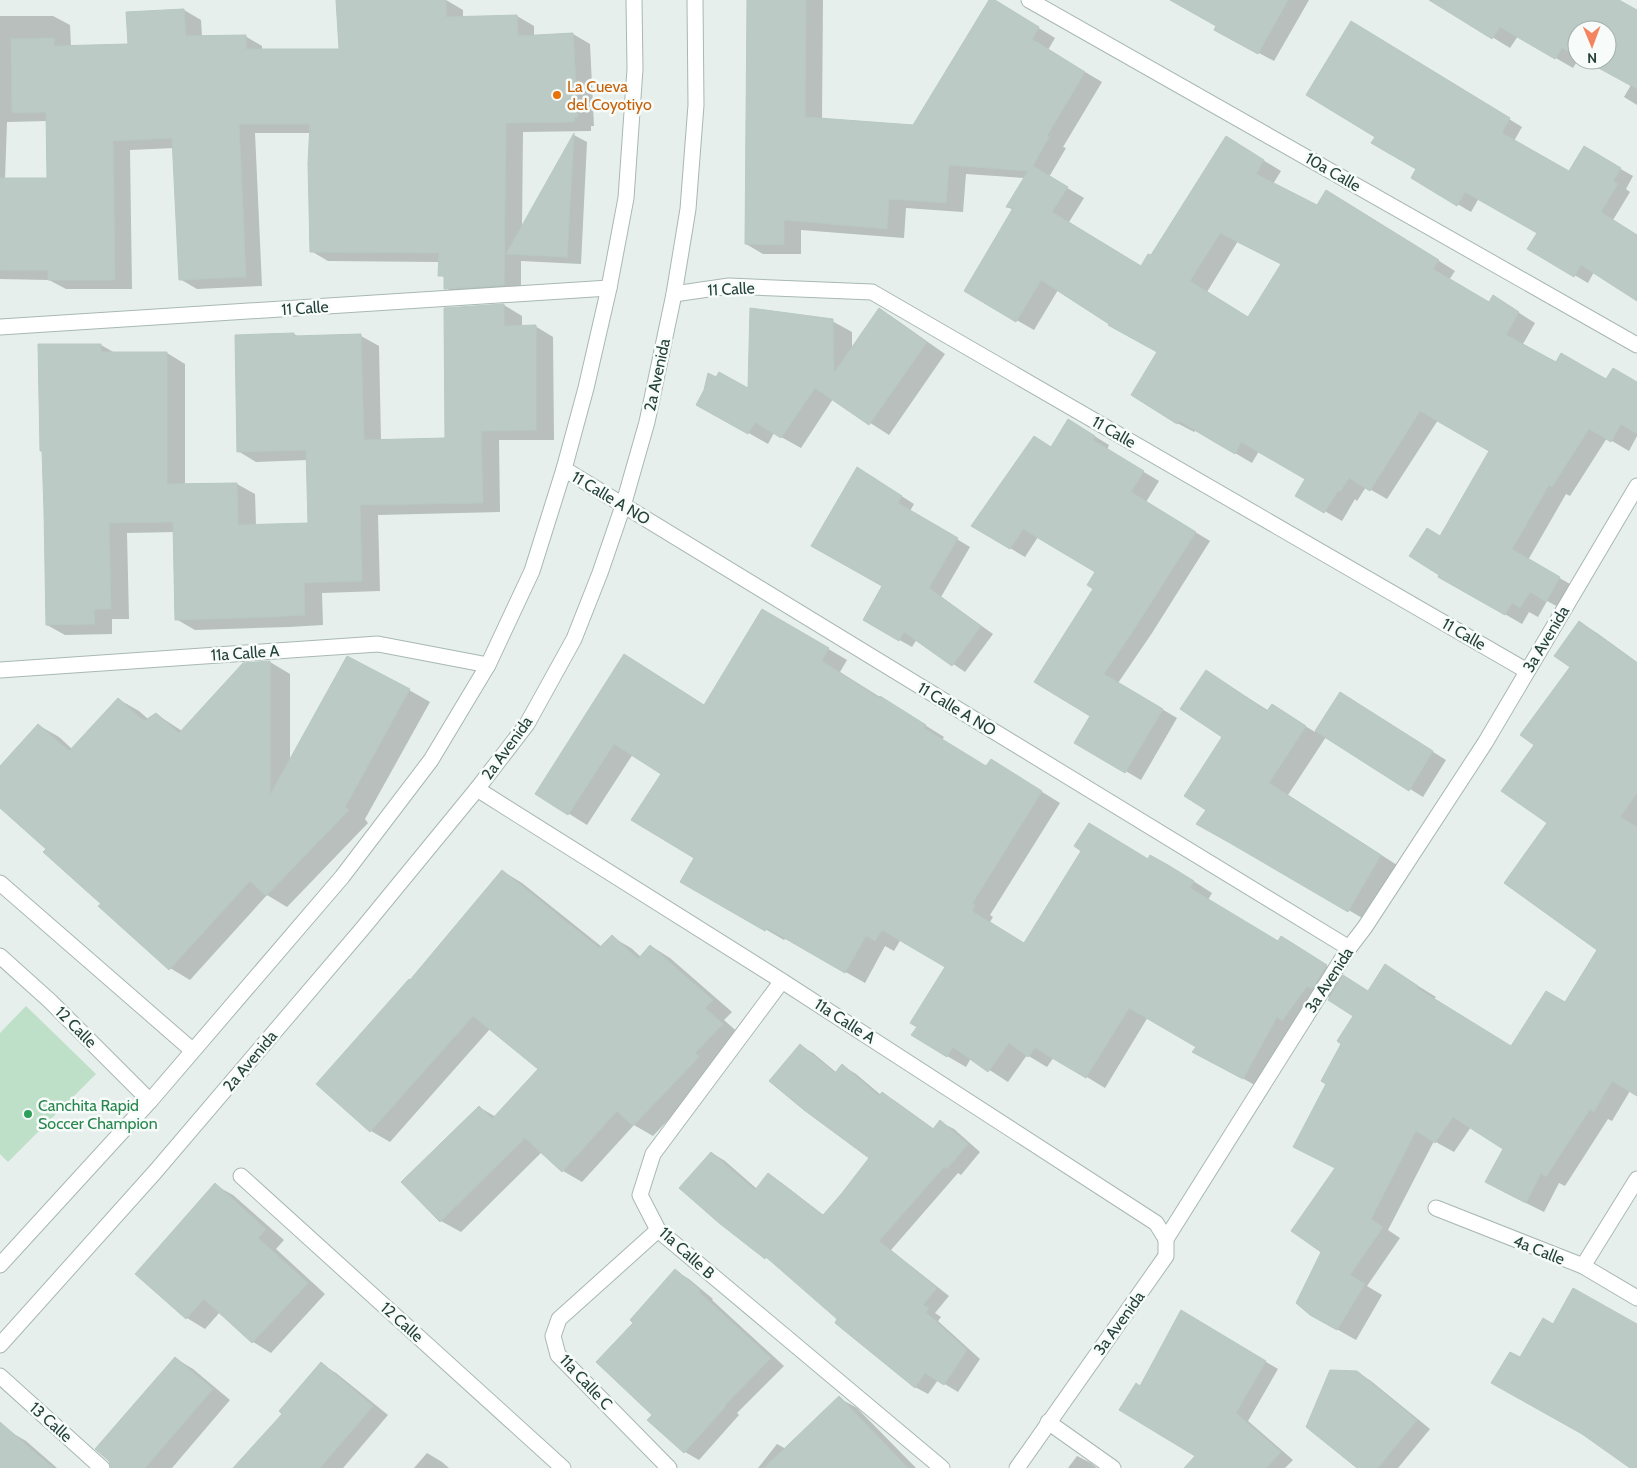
<svg xmlns="http://www.w3.org/2000/svg" width="1637" height="1468" viewBox="0 0 1637 1468" font-family="Cabin,sans-serif">
<rect width="100%" height="100%" fill="#e6efeb"/>
<path fill="#bfe0c8" d="M26,1006L96,1074L8,1162L0,1154V1033Z"/>
<g fill="#0003" fill-rule="evenodd">
<path d="M337,0H387L390,1L446,0L463,10V18L517,16L534,26V36L573,34L590,44L594,126H591V131L523,132L522,229L574,135L587,142L581,264L521,261V294L463,298L446,288V278L440,275V262L328,261L311,251V133H255L262,286L197,289L180,279L174,148L130,150L132,289H66L49,280L0,279V16H53L70,25L71,47L129,46L127,13L184,10L201,20L202,37L245,36L262,46V50L340,51ZM48,121V179H5L7,122Z"/>
<path d="M749,0H823L822,119L914,126L991,0H993L1055,38L1048,50L1102,82L1063,147L1066,148L1049,177L1084,198L1069,222L1142,267L1243,148L1281,171L1273,184L1318,206L1344,201L1455,271L1449,280L1490,303L1510,307L1535,323L1523,344L1556,363L1607,381L1637,384V436L1629,451L1607,438L1570,496L1566,494L1528,560L1577,588L1564,610L1547,601L1538,617L1529,612L1522,624L1439,576L1441,537L1490,451L1438,420L1387,499L1366,487L1357,501L1355,499L1342,521L1297,495L1307,479L1259,451L1252,463L1196,430L1194,432L1177,423L1158,352L1058,290L1034,330L965,291L1013,210L1008,207L1025,178L966,174L963,212L906,208L904,238L801,230V254H763L746,244ZM1238,241L1282,264L1248,318L1207,292Z"/>
<path d="M1172,0H1309L1274,61L1231,38L1218,26Z"/>
<path d="M1447,0H1616L1637,12V105L1624,97L1631,85L1586,60H1607V30H1577L1578,60L1573,68L1518,36L1510,48L1445,8Z"/>
<path d="M1364,30L1522,127L1514,141L1569,172L1584,148L1633,176L1626,189L1630,192L1613,220L1637,235V299L1594,272L1588,283L1529,248L1538,232L1479,198L1471,212L1413,178L1418,169L1376,136Z"/>
<path d="M504,305L522,316V327L535,326L553,337L554,440H499L500,512L378,515L380,591L322,593L323,625L289,627L195,630L176,619L175,532L127,533L129,619H112V634L65,635L47,625L101,345L115,353H167L185,364V485L237,484L255,494L256,526L310,524L308,460L256,462L238,451L294,334L299,337L361,336L379,346L381,440L447,439Z"/>
<path d="M879,310L898,321L945,354L889,435L833,399L801,448L774,433L768,444L698,404L749,391L832,321L852,332V349Z"/>
<path d="M1083,429L1109,445L1107,450L1159,481L1146,502L1210,541L1152,633L1118,683L1177,718L1141,780L1076,742L1092,716L1095,588L1097,572L1038,537L1025,557L973,526L1052,448Z"/>
<path d="M870,476L914,504L910,511L970,547L941,597L993,634L965,672L917,639L912,647L864,620L884,586Z"/>
<path d="M762,610L847,660L840,672L944,737L942,740L987,768L1010,772L1060,803L990,915L993,917L990,922L1025,944L1149,860L1187,877L1212,893L1208,900L1279,942L1300,949L1368,992L1386,966L1436,997L1434,999L1512,1048L1565,1003L1599,950L1549,823L1535,744L1571,666L1579,622L1597,633L1637,662V1095L1630,1091L1612,1121L1608,1119L1565,1186L1559,1183L1544,1212L1504,1192V1148L1471,1127L1454,1152L1434,1141L1388,1230L1400,1238L1367,1286L1382,1295L1356,1340L1310,1314L1337,1169L1327,1084L1355,1016L1330,998L1326,996L1262,1089L1213,1062L1197,1046L1148,1017L1105,1088L1054,1057L1047,1067L1027,1055L1008,1082L971,1058L966,1067L947,1056V966L901,939L894,951L885,946L865,983L786,938L784,940L682,881L696,858L662,773L633,754L587,825L536,793L625,655L705,706Z"/>
<path d="M270,662L290,674V762L409,690L430,702L365,819L368,823L287,907L267,895L190,980L170,968L48,849L0,806V768L38,725L59,737L72,749L118,699L139,711L148,719L156,714L182,731Z"/>
<path d="M1207,672L1269,711L1292,718L1315,732L1340,694L1446,760L1423,797L1326,737L1288,795L1400,867L1369,922L1249,852L1208,810L1223,737Z"/>
<path d="M502,871L522,883L602,947L612,937L631,948L641,957L651,946L670,958L732,1012L724,1020L742,1036L717,1068L653,1136L634,1125L582,1182L563,1171L542,1152L461,1232L441,1221L403,1182L479,1107L496,1117L539,1069L490,1029L390,1142L371,1131L410,981Z"/>
<path d="M800,1046L813,1053L837,1073L843,1066L856,1074L881,1095L882,1094L895,1101L934,1129L940,1122L954,1129L980,1152L961,1175L958,1173L891,1250L949,1296L935,1313L941,1317L938,1321L980,1359L958,1392L938,1380L928,1394L915,1387L775,1263L720,1222L712,1153L725,1161L757,1189L769,1175L782,1183L824,1216L871,1157Z"/>
<path d="M215,1185L233,1195L284,1240L276,1249L325,1294L271,1353L253,1342L220,1312L205,1329L187,1318L136,1274Z"/>
<path d="M675,1271L689,1279L713,1299L712,1300L784,1366L737,1413L739,1415L699,1460L685,1452L649,1420L654,1415L635,1323Z"/>
<path d="M1181,1311L1278,1369L1248,1421L1293,1460L1285,1468H1199L1196,1455L1141,1387Z"/>
<path d="M175,1358L193,1369L230,1400L172,1468H112V1464L97,1449Z"/>
<path d="M321,1364L336,1373L388,1415L343,1468H244Z"/>
<path d="M1357,1372L1371,1381L1430,1429L1398,1468H1359Z"/>
<path d="M839,1398L857,1408L916,1468H758L777,1444L786,1449Z"/>
<path d="M7,1430L26,1441L57,1468H0V1438Z"/>
<path d="M427,1453L442,1462L449,1468H414Z"/>
<path d="M1077,1456L1091,1463L1097,1468H1068Z"/>
</g>
<g fill="#bbcac4" stroke="#b8c9c2" fill-rule="evenodd">
<path d="M336,0H446V17L517,15L518,36L573,33L578,117H575L574,122L506,123L504,285L444,289V276H438L439,253L310,252L308,163L310,124H239L246,277L179,280L172,138L113,141L115,280H48V270H0V178H47L46,112L12,113L11,39L54,38V46L128,44L126,12L184,9L186,36L246,35V49H339Z"/>
<path d="M747,0H806L805,117L913,125L989,0H995L1039,27L1032,39L1085,72L1047,136L1049,137L1033,166L1068,187L1052,212L1141,266L1148,254L1151,255L1226,136L1264,160L1256,174L1317,205L1326,190L1439,260L1433,269L1489,302L1493,295L1519,312L1506,335L1556,362L1561,353L1606,379L1613,368L1637,382V434L1621,424L1611,442L1589,429L1552,487L1549,485L1512,549L1560,577L1546,602L1530,592L1520,608L1512,603L1505,615L1438,577L1439,575L1409,556L1427,528L1440,536L1489,451L1420,411L1370,491L1349,478L1340,492L1338,491L1324,513L1295,496L1305,479L1241,442L1235,454L1179,421L1177,424L1131,395L1157,352L1108,325L1109,324L1041,280L1016,322L964,291L1013,208L1006,207L1028,171L949,165L946,203L889,199L887,229L784,220V245L745,244ZM1220,233L1281,264L1248,317L1190,281Z"/>
<path d="M1170,0H1288L1258,54L1214,30L1216,26Z"/>
<path d="M1429,0H1619L1637,10V89L1584,60H1607V30H1577V56L1562,48L1555,59L1500,27L1492,39Z"/>
<path d="M1351,21L1510,118L1502,133L1569,171L1584,146L1621,168L1613,181L1618,184L1601,212L1637,235V301L1581,265L1574,277L1527,249L1537,233L1465,192L1457,206L1411,178L1416,169L1371,143L1375,137L1306,95Z"/>
<path d="M574,133L567,257L506,254Z"/>
<path d="M504,304V326L536,325V430L481,431L483,503L360,505L362,581L304,583L305,615L270,617L175,620L173,522L109,523L111,609H94L95,624L46,625L44,511L42,451H40L38,344H101V352H167V484L237,483L238,525L308,523L306,450L237,452L235,335L294,333V336L361,334L364,440L445,438L444,308Z"/>
<path d="M750,308L833,319L834,373L879,308L927,342L869,425L815,388L781,438L755,422L748,434L696,405L704,390L708,373L716,377L719,372L748,388Z"/>
<path d="M1068,419L1095,436L1093,440L1144,471L1131,492L1196,532L1137,625L1104,674L1163,709L1125,773L1074,743L1090,716L1034,682L1093,589L1087,585L1095,572L1023,529L1010,549L971,526L1034,436L1051,447Z"/>
<path d="M857,467L902,496L898,503L958,538L929,588L981,626L952,666L904,632L899,641L863,620L882,586L811,546Z"/>
<path d="M762,609L829,648L822,661L879,698L880,696L926,725L924,728L986,766L991,759L1042,791L972,904L975,905L972,911L1024,943L1081,851L1074,846L1089,823L1148,859L1150,855L1168,865L1194,881L1190,888L1278,941L1281,936L1327,965L1312,989L1307,986L1282,1021L1277,1017L1243,1079L1192,1052L1196,1047L1129,1008L1086,1078L1035,1048L1028,1057L1009,1043L988,1072L953,1047L947,1057L911,1035L917,1027L910,1023L945,967L882,930L875,941L866,936L845,973L767,928L765,931L680,882L694,858L631,820L661,774L614,744L568,815L535,794L624,654L704,705Z"/>
<path d="M1579,621L1637,663V793L1620,817L1637,827V1096L1612,1081L1594,1112L1590,1109L1546,1177L1541,1173L1526,1203L1485,1182L1503,1149L1453,1117L1435,1143L1416,1131L1371,1219L1383,1227L1350,1275L1365,1284L1337,1330L1310,1315L1296,1303L1321,1252L1291,1231L1335,1168L1293,1147L1326,1084L1321,1081L1341,1044L1337,1041L1353,1016L1328,1000L1343,975L1368,991L1385,964L1418,986L1417,988L1511,1046L1546,991L1565,1002L1597,950L1504,883L1547,823L1501,791L1534,745L1520,735L1570,667L1554,656Z"/>
<path d="M347,656L410,689L345,807L349,810L266,896L250,881L169,970L98,906L101,904L43,852L46,849L0,808V766L38,724L69,751L118,698L144,721L156,713L179,733L243,663L270,661V795Z"/>
<path d="M1206,670L1267,711L1272,704L1306,726L1269,783L1381,855L1348,912L1230,843L1196,824L1206,810L1184,796L1222,737L1180,709Z"/>
<path d="M1340,692L1433,751L1409,791L1315,731Z"/>
<path d="M502,870L599,948L612,935L638,959L650,945L713,1000L705,1008L723,1024L695,1053L699,1057L633,1126L617,1111L562,1172L525,1138L440,1222L401,1182L479,1106L492,1119L538,1069L473,1016L370,1132L316,1084L409,979L410,980Z"/>
<path d="M800,1044L835,1073L842,1064L879,1096L882,1092L933,1129L940,1120L968,1144L947,1169L944,1167L879,1241L937,1288L923,1305L929,1308L926,1312L967,1350L944,1385L925,1373L915,1388L835,1323L837,1319L766,1257L765,1259L719,1223L679,1188L711,1152L755,1190L768,1173L823,1215L842,1193L869,1158L804,1110L769,1081Z"/>
<path d="M215,1183L266,1229L258,1238L308,1283L252,1343L204,1299L186,1319L135,1274Z"/>
<path d="M675,1269L700,1290L699,1292L771,1358L725,1405L726,1406L684,1453L647,1420L652,1415L596,1362L633,1323L630,1320Z"/>
<path d="M1573,1288L1637,1324V1468H1630L1582,1434L1491,1383L1510,1352L1520,1357L1543,1318L1553,1324Z"/>
<path d="M1181,1310L1266,1361L1236,1413L1281,1452L1266,1468H1184L1195,1456L1119,1410L1136,1383L1140,1386Z"/>
<path d="M175,1357L213,1389L145,1468H111L109,1461L95,1449Z"/>
<path d="M321,1362L373,1406L320,1468H233L282,1414L279,1411Z"/>
<path d="M1330,1370L1357,1371L1417,1420L1378,1468H1357L1306,1427Z"/>
<path d="M839,1396L908,1468H764Z"/>
<path d="M0,1422L53,1468H0Z"/>
</g>
<g fill="none" stroke-linecap="round" stroke-linejoin="round">
<g stroke="#a8b8b2" stroke-width="17">
<g id="minor">
<path d="M1029,0L1637,345"/>
<path d="M674,294L729,286L872,292L1527,671"/>
<path d="M0,327L609,288"/>
<path d="M564,469L1349,948"/>
<path d="M0,670L378,644L488,665"/>
<path d="M477,789L782,981L1156,1223L1166,1239"/>
<path d="M0,883L192,1050"/>
<path d="M0,956L50,1001L150,1101"/>
<path d="M782,981L653,1154L640,1195L658,1230L942,1468"/>
<path d="M241,1176L563,1468"/>
<path d="M1436,1208L1583,1266L1637,1298"/>
<path d="M658,1230L559,1319L553,1336L558,1355L669,1468"/>
<path d="M1583,1266L1637,1179"/>
<path d="M0,1376L102,1468"/>
<path d="M1048,1422L1113,1468"/>
<path d="M1017,1468L1166,1256V1239L1349,948L1365,927L1485,743L1637,486"/>
</g>
</g>
<g stroke="#a8b8b2" stroke-width="17">
<g id="tertiary">
<path d="M0,1265L150,1101L342,877L431,760L488,665L532,571L564,469L586,388L609,288L626,198L635,69L634,0"/>
<path d="M0,1345L155,1172L363,928L477,789L527,724L574,639L600,573L623,506L647,422L674,294L688,209L696,105L695,0"/>
</g>
</g>
<use href="#minor" stroke="#fff" stroke-width="15"/>
<use href="#tertiary" stroke="#fff" stroke-width="15"/>
</g>
<circle fill="#e8710a" stroke="#f7fbf9" stroke-width="2" cx="557" cy="95" r="5"/>
<circle fill="#2e9e5b" stroke="#f7fbf9" stroke-width="2" cx="28" cy="1114" r="5"/>
<g text-anchor="middle" dominant-baseline="central" stroke-width="5" stroke-linejoin="round" paint-order="stroke">
<g font-size="16" fill="#c56008" stroke="#f7fbf9" text-anchor="start">
<text x="567" y="86">La Cueva<tspan x="567" dy="18">del Coyotiyo</tspan></text>
</g>
<g font-size="16" fill="#24423a" stroke="#f7fbf9">
<text transform="translate(1333 172) rotate(30)">10a Calle</text>
<text transform="translate(731 289) rotate(-3)">11 Calle</text>
<text transform="translate(305 308) rotate(-4)">11 Calle</text>
<text transform="translate(657 375) rotate(-78)">2a Avenida</text>
<text transform="translate(1114 432) rotate(30)">11 Calle</text>
<text transform="translate(611 498) rotate(31)">11 Calle A NO</text>
<text transform="translate(1464 634) rotate(30)">11 Calle</text>
<text transform="translate(1546 639) rotate(-59)">3a Avenida</text>
<text transform="translate(245 653) rotate(-4)">11a Calle A</text>
<text transform="translate(957 709) rotate(31)">11 Calle A NO</text>
<text transform="translate(507 748) rotate(-54)">2a Avenida</text>
<text transform="translate(1329 980) rotate(-57)">3a Avenida</text>
<text transform="translate(845 1021) rotate(33)">11a Calle A</text>
<text transform="translate(76 1027) rotate(45)">12 Calle</text>
<text transform="translate(250 1061) rotate(-50)">2a Avenida</text>
<text transform="translate(1539 1250) rotate(22)">4a Calle</text>
<text transform="translate(687 1253) rotate(42)">11a Calle B</text>
<text transform="translate(402 1322) rotate(42)">12 Calle</text>
<text transform="translate(1119 1323) rotate(-54)">3a Avenida</text>
<text transform="translate(586 1382) rotate(47)">11a Calle C</text>
<text transform="translate(51 1422) rotate(42)">13 Calle</text>
</g>
<g font-size="16" fill="#27864d" stroke="#f7fbf9" text-anchor="start">
<text x="38" y="1105">Canchita Rapid<tspan x="38" dy="18">Soccer Champion</tspan></text>
</g>
</g>
<g transform="translate(1592 45) rotate(179)"><circle r="24" fill="#f7fbf9" stroke="#a3b1ad"/>
<path d="M0-4L9 19L0 12L-9 19Z" fill="#f4845f"/>
<text y="-8" font-size="14" font-weight="bold" text-anchor="middle" fill="#24423a">N</text>
</g>
</svg>
